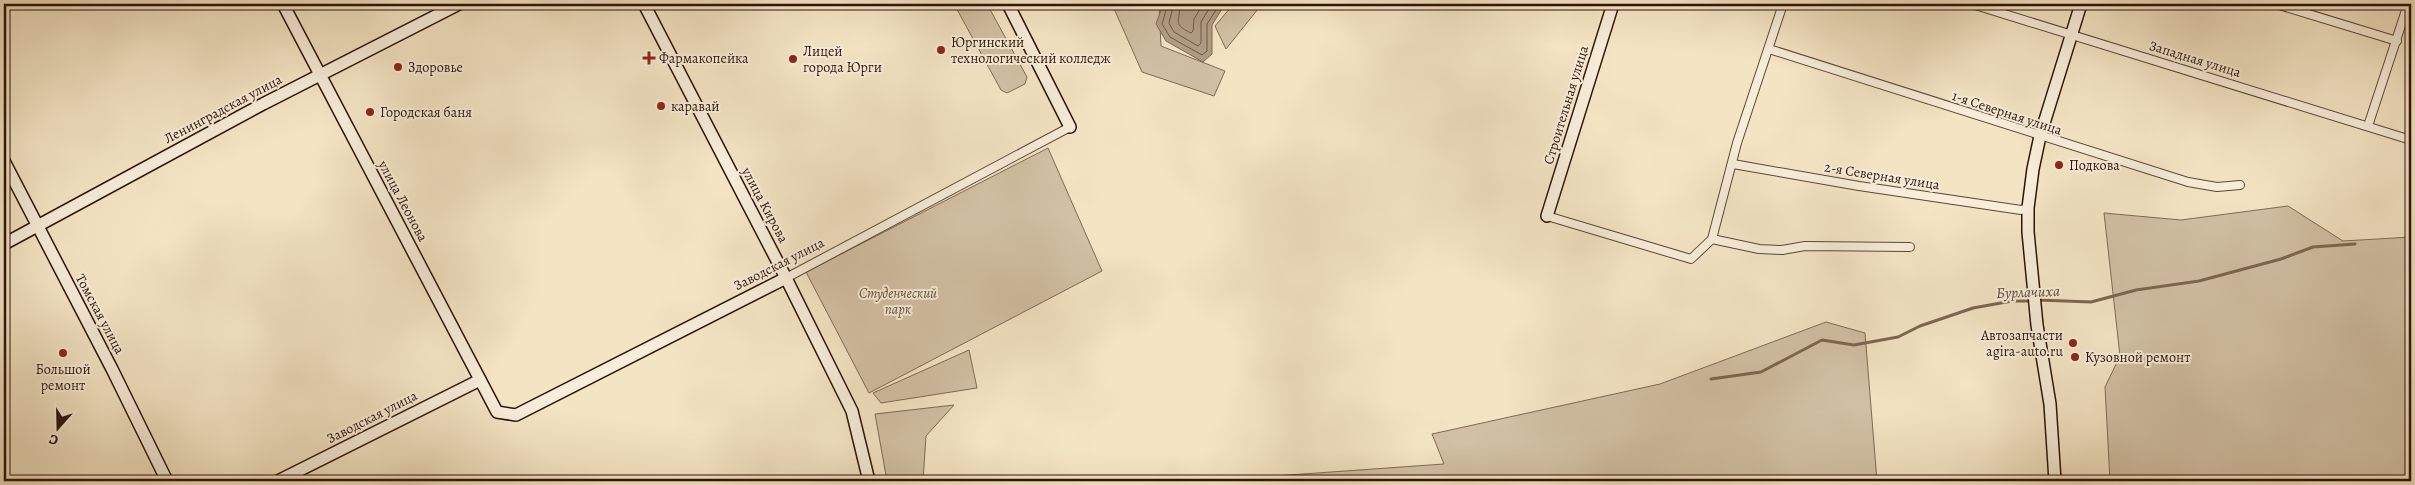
<svg xmlns="http://www.w3.org/2000/svg" width="2415" height="485" viewBox="0 0 2415 485" font-family="Alegreya,serif">
<rect width="100%" height="100%" fill="#f3e4c4"/>
<filter id="stains"><feTurbulence type="fractalNoise" baseFrequency=".004" numOctaves="4"/><feColorMatrix values="0 0 0 0 .2 0 0 0 0 .09 0 0 0 0 .02 0 0 0 .5 -.17"/></filter>
<radialGradient id="worn" r=".72"><stop offset=".6" stop-color="#630" stop-opacity="0"/><stop offset="1" stop-color="#630" stop-opacity=".3"/></radialGradient>
<g fill="#d1c0a4" stroke="#7f6a55">
<path d="M954,4H987L1027,77L1025,84L1007,93L1001,90Z"/>
<path d="M1112,4H1159L1161,46L1225,71L1214,96L1142,72Z"/>
<path d="M1231,4H1262L1226,49L1215,26L1231,7Z"/>
<path d="M1048,148L1102,271L869,393L806,272Z"/>
<path d="M2288,206L2343,241L2411,237V481H2110L2105,387L2120,356L2104,213L2181,220Z"/>
<path d="M1826,322L1865,333L1877,481H1061L1064,479L1204,481L1444,464L1432,434L1660,384Z"/>
<path d="M969,350L977,388L881,403L873,393Z"/>
<path d="M954,405L926,436L923,481H887L875,414Z"/>
</g>
<path fill="#b09d83" stroke="#7c6651" d="M1160,4H1225L1212,25V54L1203,62L1166,41L1156,24L1161,10Z"/>
<g fill="none" stroke-linecap="round" stroke-linejoin="round">
<g stroke="#6e5844" stroke-width="1">
<path d="M1165,4L1166,10L1162,24L1170,37L1202,55L1207,51V24L1220,4"/>
<path d="M1171,4L1172,11L1169,23L1174,32L1198,46L1201,43V22L1212,4"/>
<path d="M1179,4C1182,21 1170,23 1191,33L1193,31L1194,19L1203,4"/>
</g>
<g stroke="#7c6651" stroke-width="3">
<path d="M2038,300L2091,302L2136,290L2199,281L2281,259L2313,247L2355,244"/>
<path d="M1711,379L1761,372L1822,340L1854,345L1898,337L1920,326L1973,308L2012,301H2032"/>
</g>
<g stroke="#5e4736" stroke-width="10">
<g id="street">
<path d="M1972,4L2411,140"/>
<path d="M2276,4L2397,41"/>
<path d="M1769,49L2188,182L2217,187L2240,185"/>
<path d="M2368,126L2408,4"/>
<path d="M1733,164L1859,186L2021,210L2028,208"/>
<path d="M1547,216L1691,259L1712,239L1737,143L1783,4"/>
<path d="M1712,239L1759,249L1782,250L1805,246L1910,247"/>
<path d="M786,278L1070,127"/>
</g>
</g>
<g stroke="#2d1306" stroke-width="14">
<g id="secondary">
<path d="M283,4L497,412L516,415L786,278"/>
<path d="M644,4L786,278L852,411L869,481"/>
<path d="M1008,4L1070,127"/>
<path d="M4,161L112,369L167,481"/>
<path d="M1547,216L1613,4"/>
<path d="M4,244L263,104L459,4"/>
<path d="M278,481L480,380"/>
<path d="M2055,481L2050,404L2037,325L2028,232V208L2033,169L2040,136L2081,4"/>
</g>
</g>
<use href="#street" stroke="#f7edd9" stroke-width="8"/>
<use href="#secondary" stroke="#f7edd9" stroke-width="11"/>
</g>
<g fill="#8f2418" stroke="#f7edd9" stroke-width="2">
<circle cx="941" cy="50" r="5"/>
<path d="M646.5 50.5h5v5h5v5h-5v5h-5v-5h-5v-5h5z"/>
<circle cx="793" cy="59" r="5"/>
<circle cx="398" cy="67" r="5"/>
<circle cx="661" cy="106" r="5"/>
<circle cx="370" cy="112" r="5"/>
<circle cx="2059" cy="165" r="5"/>
<circle cx="2073" cy="343" r="5"/>
<circle cx="63" cy="353" r="5"/>
<circle cx="2075" cy="357" r="5"/>
</g>
<g text-anchor="middle" dominant-baseline="central" stroke-width="4" stroke-linejoin="round" paint-order="stroke">
<g font-size="14" fill="#2d1306" stroke="#f7edd9" text-anchor="start">
<text x="951" y="42">Юргинский<tspan x="951" dy="16">технологический колледж</tspan></text>
<text x="803" y="51">Лицей<tspan x="803" dy="16">города Юрги</tspan></text>
<text x="659" y="58">Фармакопейка</text>
<text x="408" y="67">Здоровье</text>
<text x="671" y="106">каравай</text>
<text x="380" y="112">Городская баня</text>
<text x="2069" y="165">Подкова</text>
<text x="2063" y="335" text-anchor="end">Автозапчасти<tspan x="2063" dy="16">agira-auto.ru</tspan></text>
<text x="2085" y="357">Кузовной ремонт</text>
<text x="63" y="369" text-anchor="middle">Большой<tspan x="63" dy="16">ремонт</tspan></text>
</g>
<g font-size="14" fill="#2d1306" stroke="#f7edd9">
<text transform="translate(2195 59) rotate(17)">Западная улица</text>
<text transform="translate(1566 105) rotate(-73)">Строительная улица</text>
<text transform="translate(223 109) rotate(-28)">Ленинградская улица</text>
<text transform="translate(2007 113) rotate(18)">1-я Северная улица</text>
<text transform="translate(1882 176) rotate(9)">2-я Северная улица</text>
<text transform="translate(403 201) rotate(62)">улица Леонова</text>
<text transform="translate(765 205) rotate(62)">улица Кирова</text>
<text transform="translate(779 264) rotate(-27)">Заводская улица</text>
<text transform="translate(100 314) rotate(62)">Томская улица</text>
<text transform="translate(372 417) rotate(-27)">Заводская улица</text>
</g>
<g font-size="14" font-style="italic" fill="#66503d" stroke="#f7edd9">
<text x="898" y="293">Студенческий<tspan x="898" dy="16">парк</tspan></text>
</g>
<g font-size="15" font-style="italic" fill="#614a38" stroke="#f7edd9">
<text transform="translate(2028 292) rotate(-2)">Бурлачиха</text>
</g>
</g>
<rect width="2415" height="485" fill="none" stroke="#f3e4c4" stroke-width="20"/>
<rect x="5" y="5" width="2405" height="475" fill="none" stroke="#2d1306" stroke-width="2.5"/>
<rect x="10" y="10" width="2395" height="465" fill="none" stroke="#2d1306"/>
<g transform="translate(58 428) rotate(200)" stroke="#f7edd9" stroke-width="4" paint-order="stroke">
<path d="M0-4L9 19L0 12L-9 19Z" fill="#2d1306"/>
<text y="-8" font-size="14" font-weight="bold" text-anchor="middle" fill="#2d1306">С</text>
</g>
<rect width="100%" height="100%" filter="url(#stains)"/>
<rect width="100%" height="100%" fill="url(#worn)"/>
</svg>
